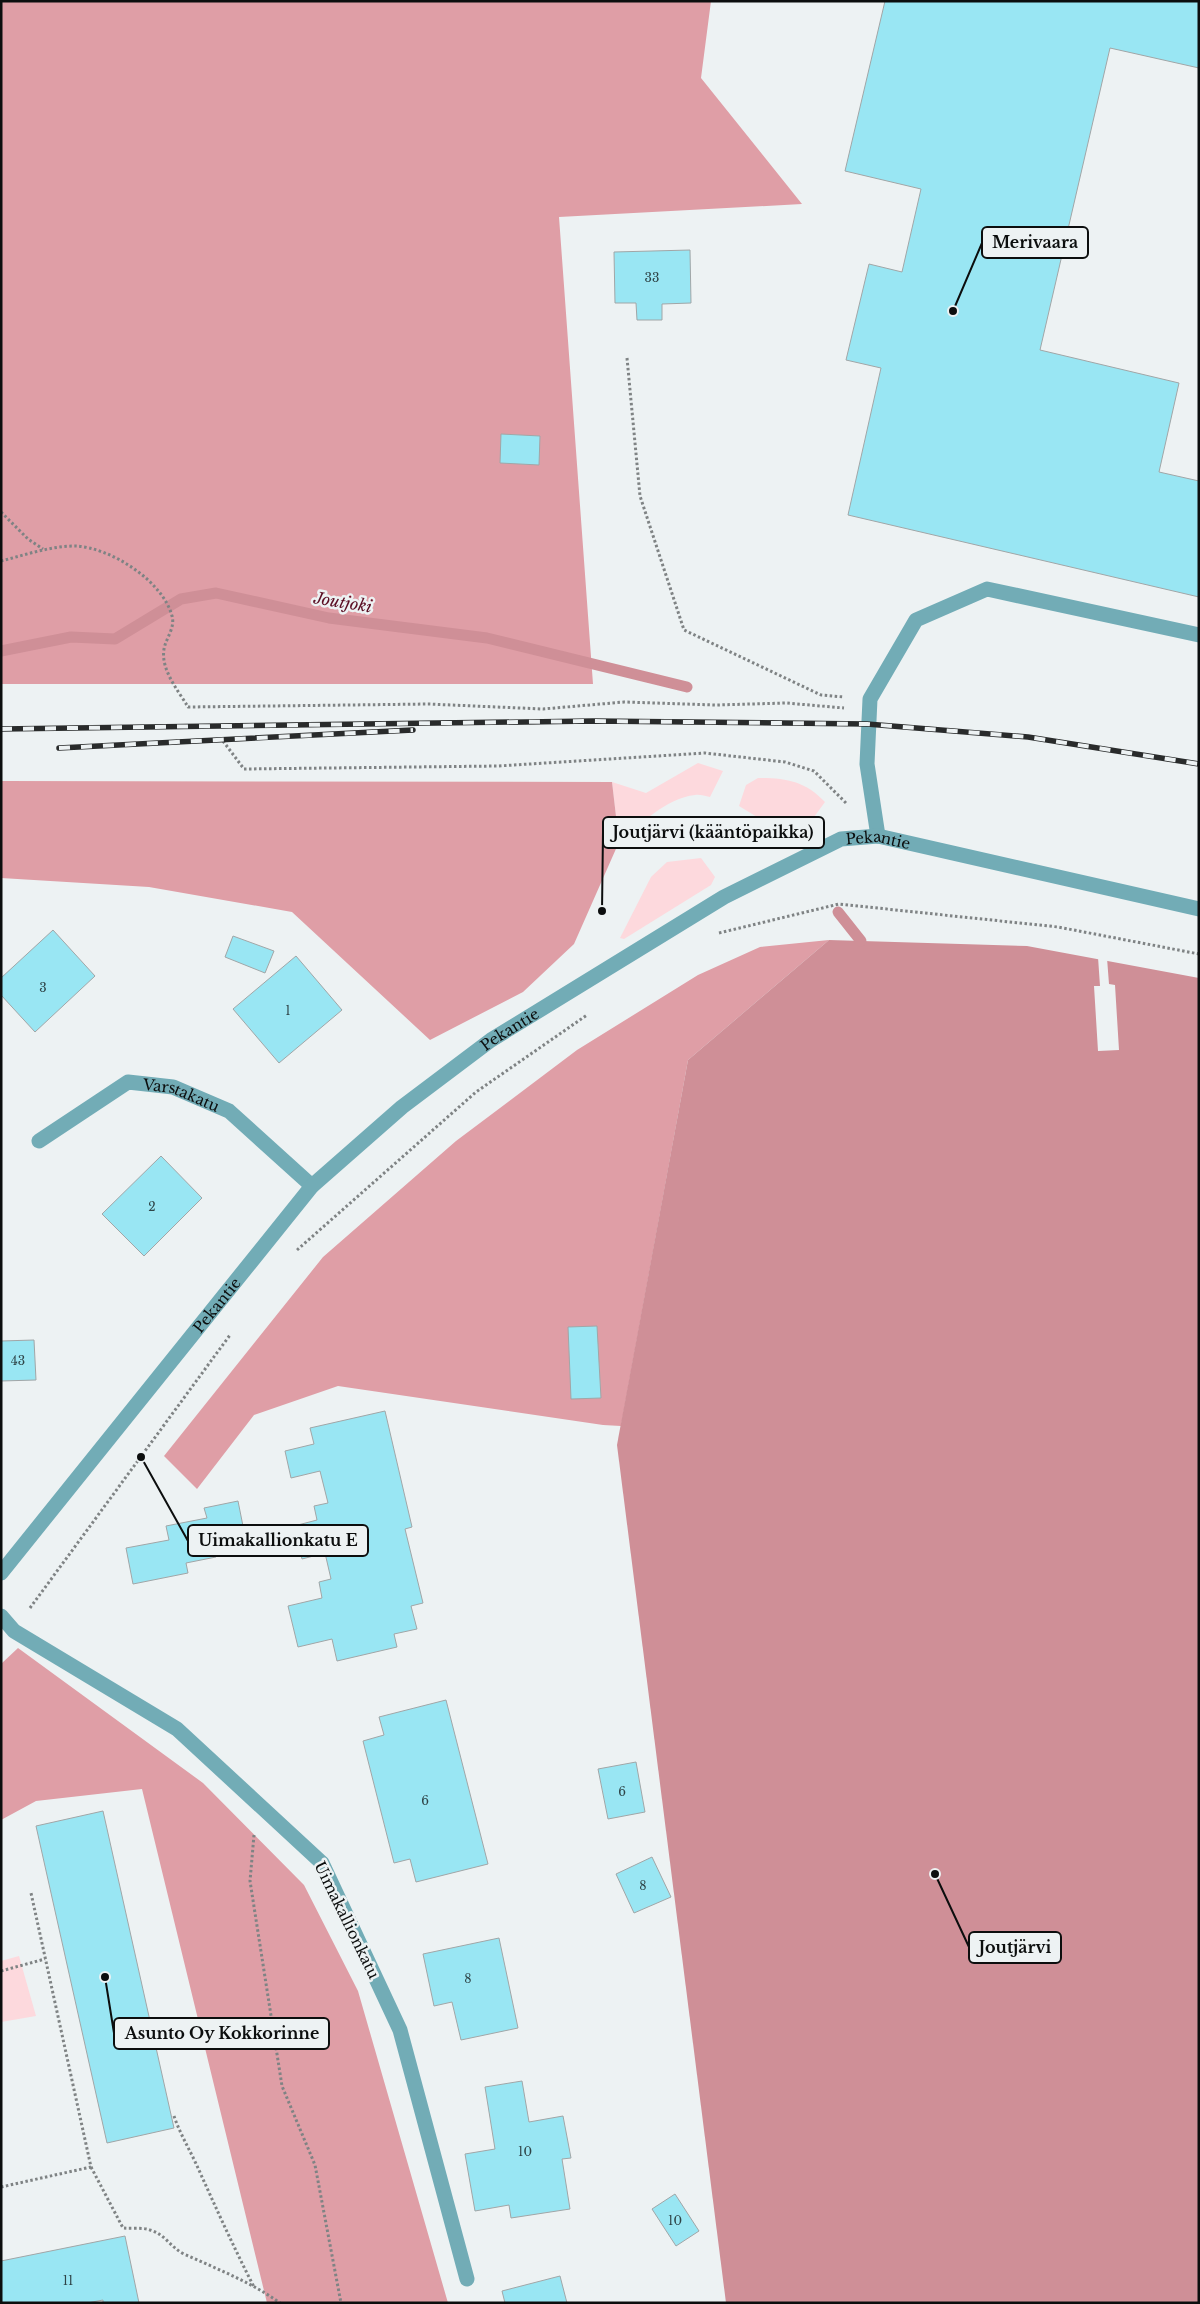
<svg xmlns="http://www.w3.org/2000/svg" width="1200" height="2304" viewBox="0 0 1200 2304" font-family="'Libre Baskerville',serif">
<rect width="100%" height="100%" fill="#edf2f3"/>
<g fill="#fdd9dd">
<path d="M698,763L723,771L710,797C705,796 699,794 695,795C666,798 640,825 619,842L612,782L646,793Z"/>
<path d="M758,778C786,778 805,781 825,802L806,828L795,837L778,834L770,825L739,806L746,785Z"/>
<path d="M701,858L715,877L711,885L624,939L620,938L651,877L667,862Z"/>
<path d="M19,1956L36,2016L1,2022V1961Z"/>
</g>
<g fill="#df9ea6">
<path d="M1,1H711L701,78L802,204L559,217L593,684H1Z"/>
<path d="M1,781L612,782L619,842L574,944L523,992L430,1040L292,912L149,887L1,878Z"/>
<path d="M829,940L688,1060L621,1426L603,1425L338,1386L254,1415L197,1489L164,1456L323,1257L456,1141L577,1050L698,975L760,947Z"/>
<path d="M18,1648L203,1783L304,1885L358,1991L448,2303H267L142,1789L36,1801L1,1820V1664Z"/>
</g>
<path fill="#cf8f97" d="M829,940L1027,946L1199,978V2303H726L617,1445L688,1060Z"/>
<path fill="#edf2f3" d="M1098,957L1107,958L1109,984L1115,985L1119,1050L1098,1051L1094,986H1100Z"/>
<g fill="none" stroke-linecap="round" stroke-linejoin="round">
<g stroke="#cf8f97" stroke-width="11">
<path d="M1,651L71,637L115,639L181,599L216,593L329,618L487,638L687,687"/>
<path d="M838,912L861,941"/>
</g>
</g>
<g fill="#99e6f3" stroke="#a1a6a7">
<path d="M885,1H1199V68L1110,48L1040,350L1179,383L1159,472L1199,481V597L848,515L881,368L846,360L869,264L902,272L921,189L845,171Z"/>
<path d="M690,250L691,303L662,304V320H637L636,303H615L614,252Z"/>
<path d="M501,434L540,436L539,465L500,463Z"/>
<path d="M53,930L95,976L35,1032L1,995V978Z"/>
<path d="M233,936L274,951L265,973L225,957Z"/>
<path d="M296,956L342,1010L279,1063L233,1009Z"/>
<path d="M161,1156L202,1198L144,1256L102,1214Z"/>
<path d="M597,1326L601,1398L571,1399L568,1327Z"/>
<path d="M34,1340L36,1380L1,1381V1341Z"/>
<path d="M385,1411L412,1527L405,1529L423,1603L411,1606L417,1629L394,1634L397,1647L337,1661L332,1639L298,1647L288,1606L322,1598L319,1582L331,1579L325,1553L302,1559L294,1526L317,1520L314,1506L328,1503L320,1471L291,1478L285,1451L314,1444L310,1428Z"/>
<path d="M238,1501L246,1541L214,1547L216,1557L186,1563L188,1573L133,1584L126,1548L169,1540L166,1526L207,1518L204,1508Z"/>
<path d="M446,1700L488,1864L416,1882L410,1859L394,1863L363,1741L384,1735L379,1717Z"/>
<path d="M636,1762L645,1812L608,1819L598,1769Z"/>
<path d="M103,1811L174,2128L107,2143L36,1826Z"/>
<path d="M652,1857L671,1897L634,1913L616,1874Z"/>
<path d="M499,1938L518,2028L461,2040L452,2002L434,2006L423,1954Z"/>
<path d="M522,2081L529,2122L563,2116L571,2158L562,2159L570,2209L511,2218L509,2205L475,2211L465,2154L495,2149L485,2087Z"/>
<path d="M675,2194L699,2231L676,2246L652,2209Z"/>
<path d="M125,2236L139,2303H103V2300L87,2303H1V2261Z"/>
<path d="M560,2276L567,2303H505L502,2291Z"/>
</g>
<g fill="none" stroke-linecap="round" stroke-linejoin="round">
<g stroke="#7f8384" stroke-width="3" stroke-dasharray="2.5 2.5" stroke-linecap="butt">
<path d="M627,358L640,496L684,630L821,695L844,697"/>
<path d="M1,512L28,539L43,549"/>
<path d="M1,561C25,555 50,546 75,546C110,547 163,581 172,616C175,626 168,636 165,645C158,667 178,690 188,707L428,704L543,709L624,702L716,705L786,703L844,708"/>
<path d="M223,741L244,769L498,766L705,753L785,762L814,771L846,803"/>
<path d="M719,933L839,904L1058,927L1199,954"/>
<path d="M297,1250L476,1092L587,1015"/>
<path d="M30,1608L230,1335"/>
<path d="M254,1835L250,1881L282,2086L315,2165L341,2303"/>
<path d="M1,1971L45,1959"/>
<path d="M174,2116C180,2134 190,2150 198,2168C216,2208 234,2248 254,2287"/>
<path d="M91,2167L123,2228C131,2229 142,2227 150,2230C165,2234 170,2247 184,2254C217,2269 251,2282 280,2303"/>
<path d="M1,2187L91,2167L31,1893"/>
</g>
<path stroke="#72acb6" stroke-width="15" d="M878,836L867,764L870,699L916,620L987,589L1199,635"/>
<g stroke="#72acb6" stroke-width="15">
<path id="s1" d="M39,1141L128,1082L173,1087L229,1111L312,1186"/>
<path id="s2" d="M1,1573L312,1186L402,1107L491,1040L724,897L841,839L878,836L1199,909"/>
<path d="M1,1616L14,1631L177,1729L322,1863L400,2030L467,2279"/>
</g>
<g stroke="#292b2b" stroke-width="5.5">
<g id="rail">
<path d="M1,729L593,721L867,724L1028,737L1199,764"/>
<path d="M59,748L413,730"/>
</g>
</g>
<use href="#rail" stroke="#edf2f3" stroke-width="4" stroke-dasharray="11" stroke-linecap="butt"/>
</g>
<g text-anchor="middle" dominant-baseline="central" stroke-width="5" stroke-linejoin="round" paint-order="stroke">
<g font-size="12" fill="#2f4447">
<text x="652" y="277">33</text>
<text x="43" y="987">3</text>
<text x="288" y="1010">1</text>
<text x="152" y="1206">2</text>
<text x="18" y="1360">43</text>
<text x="622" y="1791">6</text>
<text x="425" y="1800">6</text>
<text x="643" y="1885">8</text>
<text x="468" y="1978">8</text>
<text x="525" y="2151">10</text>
<text x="675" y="2220">10</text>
<text x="68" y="2280">11</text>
</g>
<g font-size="15" fill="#0c0e0e" stroke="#edf2f3">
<text stroke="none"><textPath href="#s2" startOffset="1169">Pekantie</textPath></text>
<text stroke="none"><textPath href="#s2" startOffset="749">Pekantie</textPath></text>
<text stroke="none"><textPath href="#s1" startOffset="162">Varstakatu</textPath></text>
<text stroke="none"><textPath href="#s2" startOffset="344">Pekantie</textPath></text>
<text transform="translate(347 1920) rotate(64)">Uimakallionkatu</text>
</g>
<g font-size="16" font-style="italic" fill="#5b0e23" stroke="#edf2f3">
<text transform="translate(343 602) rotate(9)">Joutjoki</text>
</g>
</g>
<path fill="none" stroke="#0c0e0e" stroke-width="2" d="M953 311L982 243M602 911L603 832M141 1457L188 1541M935 1874L969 1947M105 1977L114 2033"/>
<g fill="#0c0e0e" stroke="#edf2f3" stroke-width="2">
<circle cx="953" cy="311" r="5"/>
<circle cx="602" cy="911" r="5"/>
<circle cx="141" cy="1457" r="5"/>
<circle cx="935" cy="1874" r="5"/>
<circle cx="105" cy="1977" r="5"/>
</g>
<g fill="#edf2f3" stroke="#0c0e0e" stroke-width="2">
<rect x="982" y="227" width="106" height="31" rx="5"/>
<rect x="603" y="817" width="221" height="31" rx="5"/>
<rect x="188" y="1525" width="180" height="31" rx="5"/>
<rect x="969" y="1932" width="92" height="31" rx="5"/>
<rect x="114" y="2018" width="215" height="31" rx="5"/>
</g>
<g font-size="16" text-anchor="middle" font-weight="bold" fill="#0c0e0e">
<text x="1035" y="248">Merivaara</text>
<text x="713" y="838">Joutjärvi (kääntöpaikka)</text>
<text x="278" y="1546">Uimakallionkatu E</text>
<text x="1015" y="1953">Joutjärvi</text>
<text x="222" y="2039">Asunto Oy Kokkorinne</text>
</g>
<rect width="1200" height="2304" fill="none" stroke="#0c0e0e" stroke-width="5"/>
</svg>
